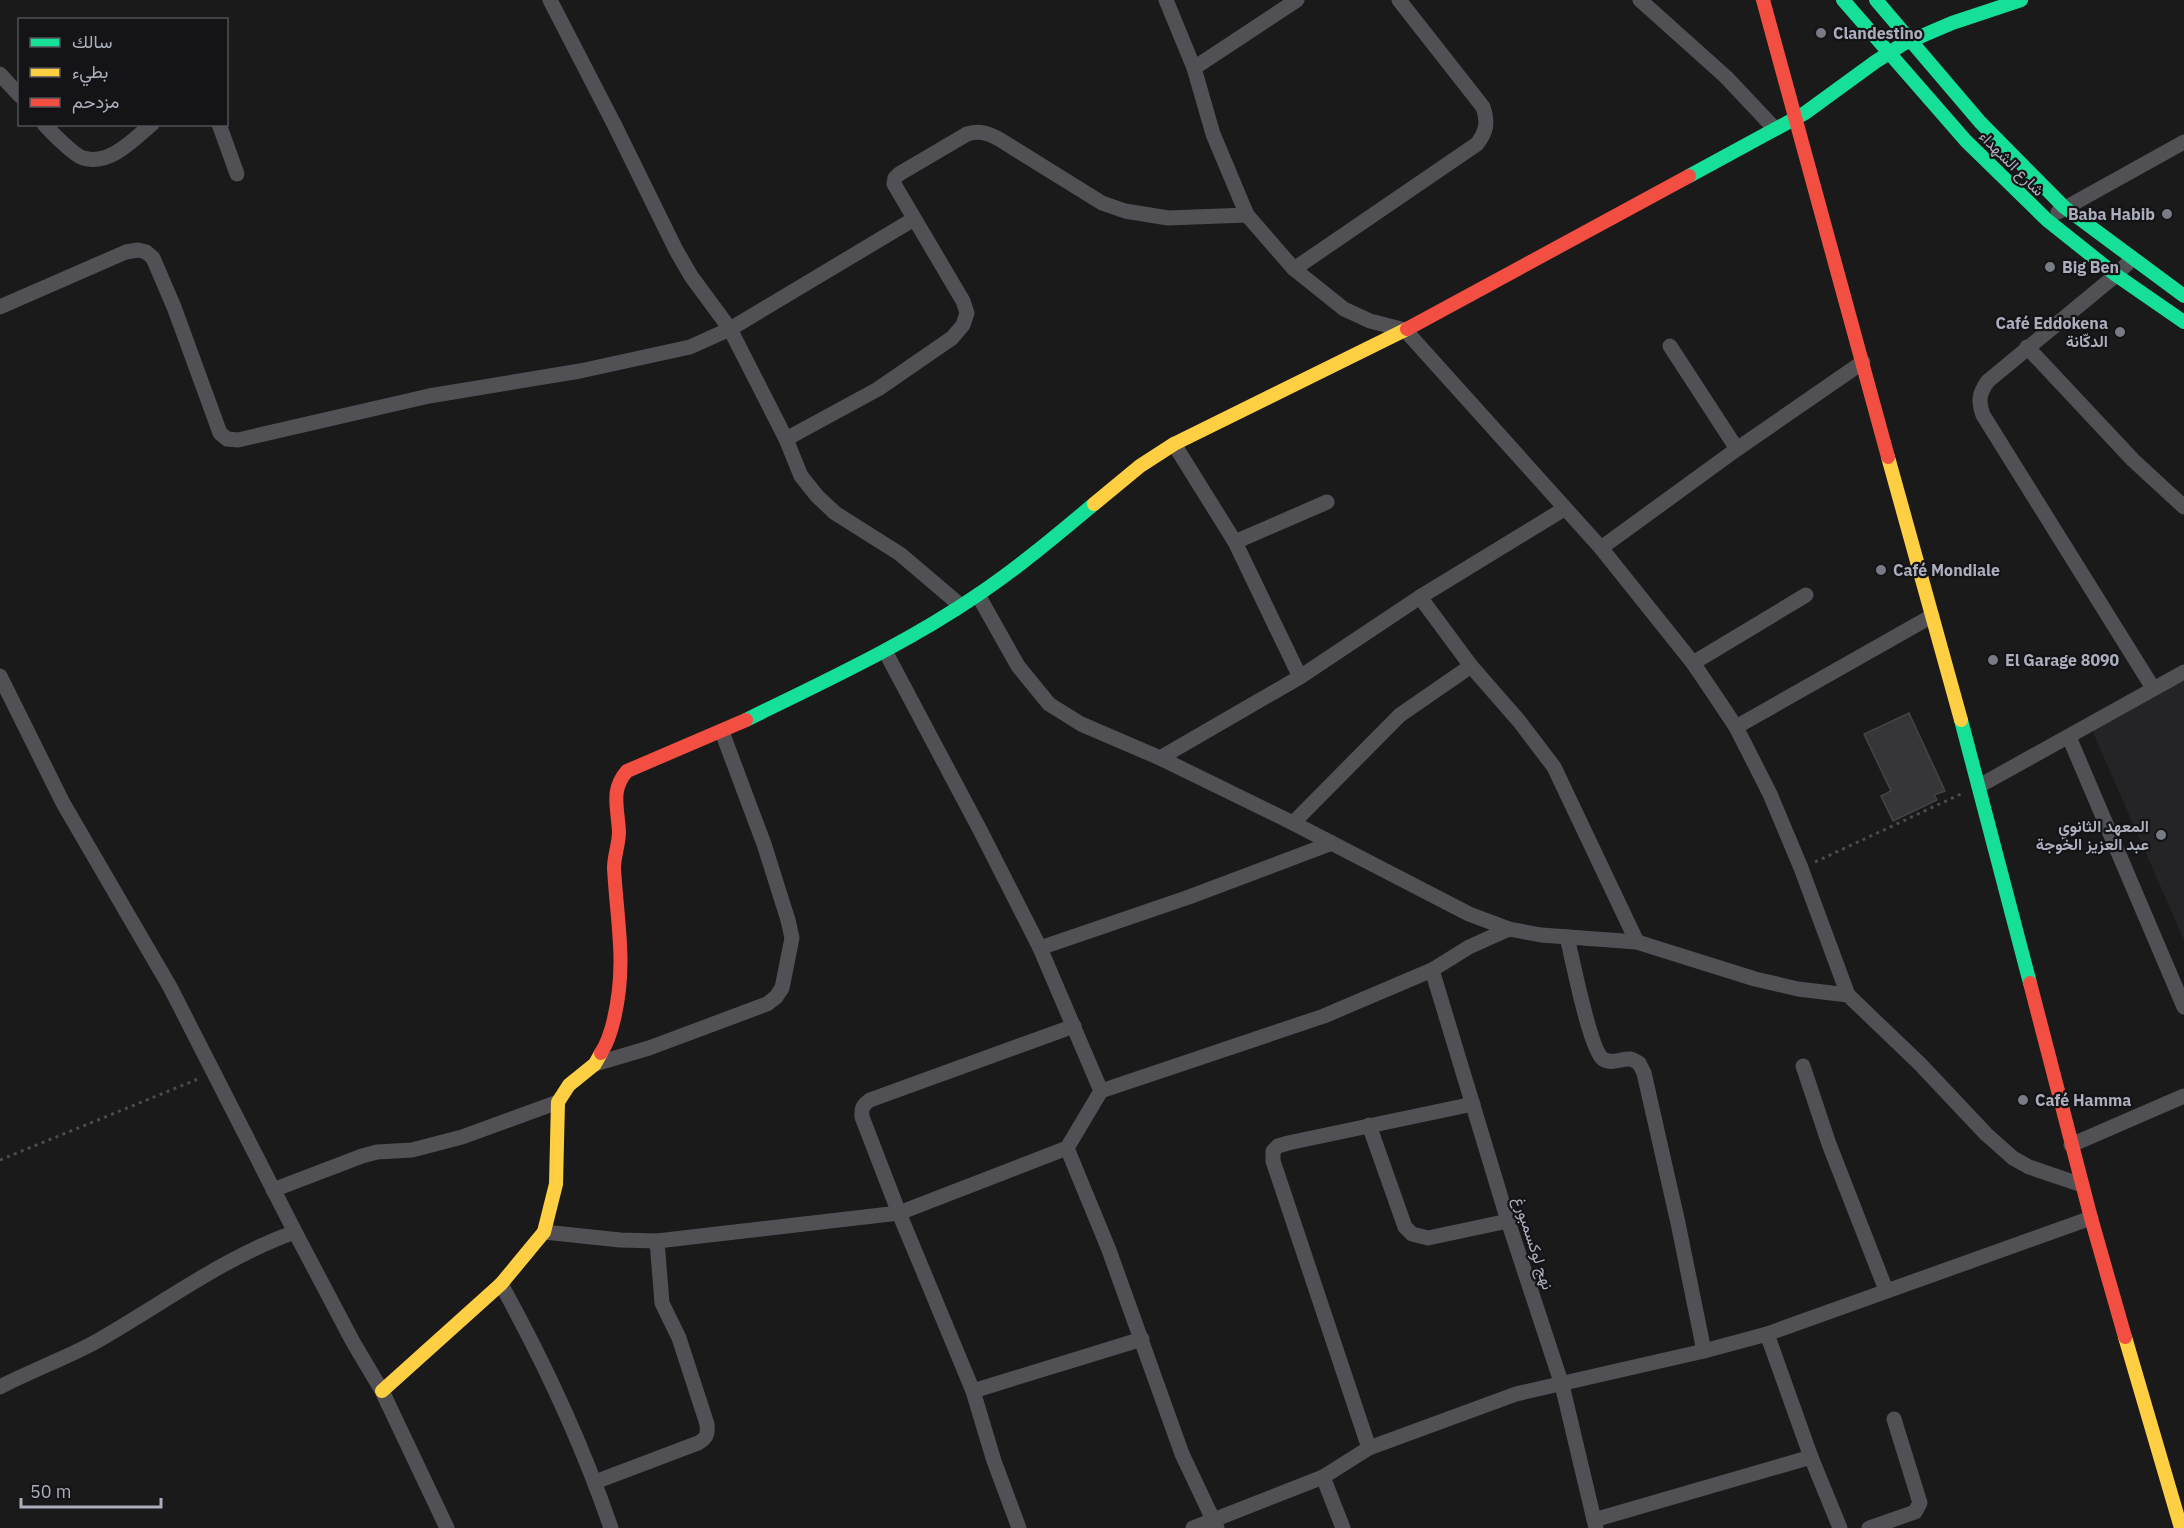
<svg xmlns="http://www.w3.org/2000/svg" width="2184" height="1528" viewBox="0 0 2184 1528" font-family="'IBM Plex Sans',Vazirmatn,sans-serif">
<rect width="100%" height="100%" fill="#1a1a1b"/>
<path fill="#242427" d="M2184,680V940L2092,730Z"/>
<path fill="#363639" stroke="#434447" stroke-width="1.5" d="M1909,713L1945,791L1934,795L1937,800L1893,821L1881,796L1891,791L1864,734Z"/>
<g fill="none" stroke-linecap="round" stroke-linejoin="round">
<g stroke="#4b4b50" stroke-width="3" stroke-dasharray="3 4.5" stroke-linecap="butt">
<path d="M1815,862L1961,794"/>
<path d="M0,1160L198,1079"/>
</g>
<g stroke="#505055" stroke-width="15">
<path d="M550,0L614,124L676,250L691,276L730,329L786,439L801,476L817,496L835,513L900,554L960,605"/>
<path d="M1166,0L1194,68L1213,134L1247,215L1294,269L1344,309L1370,321L1405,330L1601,548L1693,663L1712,691L1736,727L1770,794L1801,868L1848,995L1920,1064L1986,1134L2013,1158L2029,1167L2082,1185"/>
<path d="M1640,0L1726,77L1775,129"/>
<path d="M1194,68L1297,0"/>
<path d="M0,74L20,96"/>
<path d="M44,124C51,132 75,156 83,158C110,166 134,139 152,124"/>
<path d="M219,124L237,174"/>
<path d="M2058,212L2184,142"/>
<path d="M2132,259L2116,275L1988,381C1979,393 1978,401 1983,415L2153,688"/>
<path d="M1294,269L1477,144C1487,131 1488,122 1483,107L1399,0"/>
<path d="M0,307L126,252L138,250L146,252L153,258L174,307L220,433L227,439L238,440L429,396L580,371L690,347L730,329L914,219"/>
<path d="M1670,346L1737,449"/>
<path d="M2027,347L2133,460L2184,507"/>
<path d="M786,439L878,389L952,338L963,325L967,313L963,301L894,184L895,178L899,174L967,134C980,130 987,133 999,139L1102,203L1125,211L1168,218L1247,215"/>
<path d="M1174,444L1235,542L1300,677"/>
<path d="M1235,542L1327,502"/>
<path d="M1601,548L1737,449L1863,362"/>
<path d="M978,595L1018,666L1049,704L1081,724L1160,758L1293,823L1469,914L1509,929L1541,935L1637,942L1755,979L1798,989L1848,995"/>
<path d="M1420,597L1471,666L1519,721L1554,767L1637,942"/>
<path d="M885,651L980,830L1040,948L1101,1091L1067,1148L1109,1250L1182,1454L1217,1528"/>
<path d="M1693,663L1806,595"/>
<path d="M0,676L63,803L170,987L295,1232L353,1342L382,1391L447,1528"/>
<path d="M1736,727L1932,616"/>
<path d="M2069,737L2184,1007"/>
<path d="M1160,758L1300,677L1420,597L1564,509"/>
<path d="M1979,786L2184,672"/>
<path d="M1293,823L1400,715L1471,666"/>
<path d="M1567,937C1572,957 1590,1050 1603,1059C1612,1065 1621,1058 1631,1059C1634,1060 1636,1062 1639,1063L1644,1073L1678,1223L1704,1351"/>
<path d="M1040,948L1189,897L1332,843"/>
<path d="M1432,970L1508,1221L1562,1385L1596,1528"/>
<path d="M595,1064L649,1048L767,1004L776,997L782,988L792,938L788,920L764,844L722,732"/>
<path d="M1803,1066L1829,1144L1886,1290"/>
<path d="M1101,1091L1324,1016L1432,970L1469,947L1509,929"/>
<path d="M1369,1125L1405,1227L1412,1234L1428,1238L1508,1221"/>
<path d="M2071,1145L2184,1096"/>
<path d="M273,1190L362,1156L377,1152L412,1150L462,1137L558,1102"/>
<path d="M544,1232L620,1240L657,1241L899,1213L1067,1148"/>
<path d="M501,1284C544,1362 582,1443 611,1528"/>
<path d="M1767,1334L1811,1457L1840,1528"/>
<path d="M0,1387C32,1370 67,1358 99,1340C164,1303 224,1257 295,1232"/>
<path d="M973,1391L1142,1339"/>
<path d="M1369,1448L1273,1161V1151L1278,1146L1288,1143L1473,1104"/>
<path d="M1323,1477L1343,1528"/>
<path d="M595,1482L698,1443C707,1438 708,1434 707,1424L679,1338L662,1303L657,1241"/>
<path d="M1594,1520L1811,1457"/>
<path d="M1019,1528L994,1461L973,1391L899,1213L862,1117C861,1108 863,1105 870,1100L1074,1026"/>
<path d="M1193,1528L1323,1477L1369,1448L1516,1394L1704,1351L1767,1334L2091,1218"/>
<path d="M1869,1528L1915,1512L1920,1503L1894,1419"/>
</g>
<g stroke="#16e098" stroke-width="14">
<path d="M1843,0L1966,141L2047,220L2116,275L2184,322"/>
<path d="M1876,0L1980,122L2064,207L2184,296"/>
<path d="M1689,176L1805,113L1875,62L1903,44L1952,23L2021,0"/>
<path d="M746,720C825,681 906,644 979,594C1019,567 1057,535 1094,504"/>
<path d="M1961,720L2030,983"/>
</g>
<g stroke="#ffcf43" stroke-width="14">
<path d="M1888,457L1961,720"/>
<path d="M1094,504L1140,466L1174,444L1407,329"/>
<path d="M2125,1337L2181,1528"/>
<path d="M382,1391L501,1284L544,1232L556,1184L558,1102L569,1085L595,1064L601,1053"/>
</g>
<g stroke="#f24e42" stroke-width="14">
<path d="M1763,0L1888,457"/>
<path d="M1407,329L1689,176"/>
<path d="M2030,983L2091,1218L2125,1337"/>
<path d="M601,1053C608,1042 611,1032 614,1019C627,963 617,923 614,868C614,856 619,844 619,832C618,808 610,790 627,771L746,720"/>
</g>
</g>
<g fill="#787a84" stroke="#141417" stroke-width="2">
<circle cx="1821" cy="33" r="6"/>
<circle cx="2167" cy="214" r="6"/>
<circle cx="2050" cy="267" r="6"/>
<circle cx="2120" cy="332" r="6"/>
<circle cx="1881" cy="570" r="6"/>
<circle cx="1993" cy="660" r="6"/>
<circle cx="2161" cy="835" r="6"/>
<circle cx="2023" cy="1100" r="6"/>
</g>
<g text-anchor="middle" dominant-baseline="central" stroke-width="4.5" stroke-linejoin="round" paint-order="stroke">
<g font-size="16" font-weight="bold" fill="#abaebc" stroke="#141417" text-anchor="start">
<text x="1833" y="33">Clandestino</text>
<text x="2155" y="214" text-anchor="end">Baba Habib</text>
<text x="2062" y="267">Big Ben</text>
<text x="2108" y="323" text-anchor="end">Café Eddokena<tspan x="2108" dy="18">الدكّانة</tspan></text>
<text x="1893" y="570">Café Mondiale</text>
<text x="2005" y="660">El Garage 8090</text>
<text x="2149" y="826" text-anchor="end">المعهد الثانوي<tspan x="2149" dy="18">عبد العزيز الخوجة</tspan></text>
<text x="2035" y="1100">Café Hamma</text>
</g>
<g font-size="16" fill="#abaebc" stroke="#141417">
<text transform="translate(2012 163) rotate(45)">شارع الشهداء</text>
<text transform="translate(1534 1243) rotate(72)">نهج لوكسمبورغ</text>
</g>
</g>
<rect x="18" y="18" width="210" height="108" fill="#141417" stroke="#505259" stroke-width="1.5"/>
<rect x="30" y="38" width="30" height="9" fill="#16e098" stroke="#505259" stroke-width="1.5"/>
<text x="72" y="48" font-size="18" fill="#abaebc">سالك</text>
<rect x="30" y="68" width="30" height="9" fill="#ffcf43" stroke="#505259" stroke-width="1.5"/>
<text x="72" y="78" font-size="18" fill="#abaebc">بطيء</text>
<rect x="30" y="98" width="30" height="9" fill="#f24e42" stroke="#505259" stroke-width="1.5"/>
<text x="72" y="108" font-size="18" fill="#abaebc">مزدحم</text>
<path d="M21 1498v9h140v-9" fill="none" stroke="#abaebc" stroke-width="3"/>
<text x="30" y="1498" font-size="18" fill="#abaebc" stroke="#141417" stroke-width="4.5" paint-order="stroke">50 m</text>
</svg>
